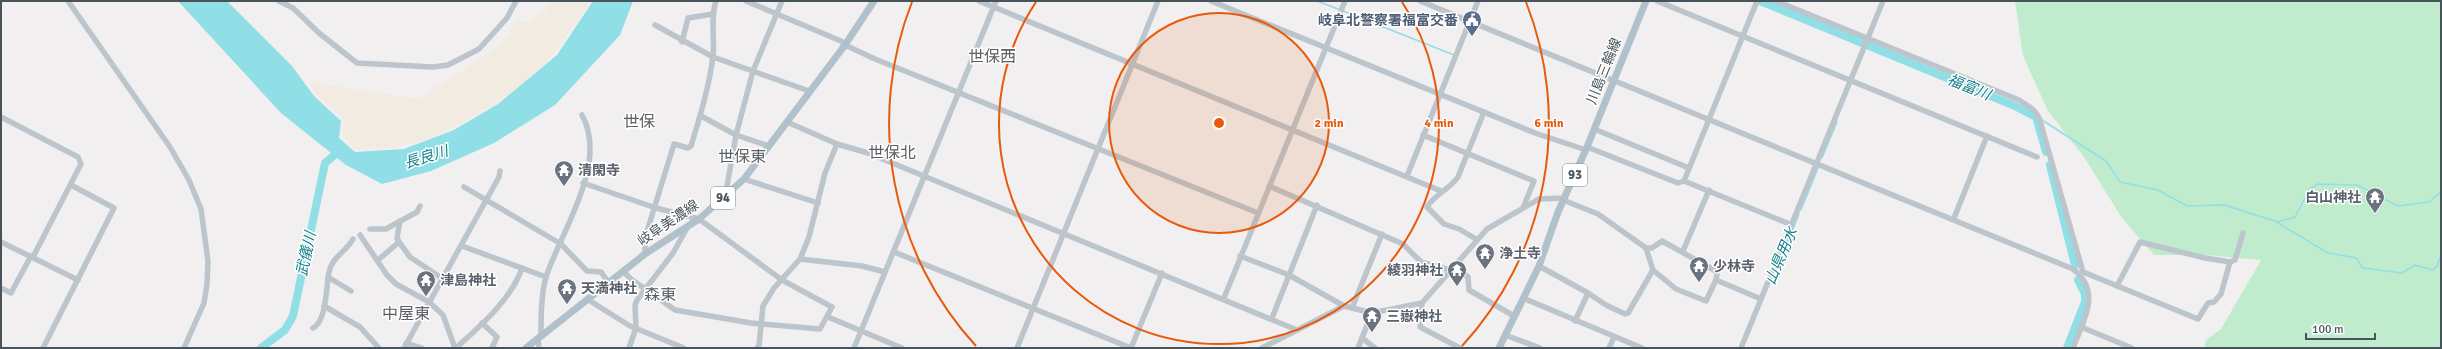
<svg xmlns="http://www.w3.org/2000/svg" width="2442" height="349" viewBox="0 0 2442 349" font-family="Signika,'Noto Sans JP',sans-serif">
<rect width="100%" height="100%" fill="#f1efef"/>
<path fill="#c0eccd" d="M2015,1H2441V348H2204L2206,340L2221,329L2261,260L2207,255H2154L2122,218L2084,157L2048,111L2023,56Z"/>
<path fill="#f2ebe1" d="M551,1H591C577,21 564,42 548,60C517,94 446,138 400,146C385,149 370,149 355,150L342,137L345,120L316,94L309,82L417,99L488,54L507,38L518,17L521,22C533,24 535,15 545,12Z"/>
<path fill="#90dee6" d="M178,1H227L292,66L314,96L341,121L339,138L355,152L404,149L454,130L498,104L557,55L593,1H633L620,35L555,105L494,143L431,171L382,184L346,165L281,113Z"/>
<g fill="none" stroke-linecap="round" stroke-linejoin="round">
<g stroke="#90dee6" stroke-width="1.5">
<path d="M1317,1L1338,9"/>
<path d="M1343,11L1454,55"/>
<path d="M2042,120L2106,161L2120,182L2158,190L2187,206L2224,205L2278,222L2295,217L2310,189L2318,184L2357,185L2398,206L2429,202L2441,192"/>
<path d="M1822,158L1837,122"/>
<path d="M1801,210L1818,168"/>
<path d="M2278,223L2328,253L2356,258L2363,268L2402,273L2415,265L2433,270L2437,266L2441,255"/>
<path d="M1785,249L1799,214"/>
</g>
<g stroke="#90dee6" stroke-width="8">
<path d="M1760,1L2015,106L2036,117L2046,152"/>
<path d="M2050,165L2075,265"/>
<path d="M261,348L285,330L293,316L325,163L337,153"/>
<path d="M2067,348L2085,302V294L2078,280"/>
</g>
<g stroke="#bcc5cb" stroke-width="5.5">
<path d="M68,1L170,147L189,180L201,209L208,261L207,284L204,303L184,348"/>
<path d="M279,1L293,8L319,33L357,63L433,67L448,65L479,49L507,18L516,1"/>
<path d="M746,1L841,41L845,45L875,59L1258,213"/>
<path d="M979,1L1441,191"/>
<path d="M1211,1L1535,133L1586,150"/>
<path d="M1420,1L2073,269C2102,291 2084,320 2073,348"/>
<path d="M1657,1L2037,157"/>
<path d="M1776,1L2019,100C2028,106 2037,110 2040,121L2083,272L2080,274"/>
<path d="M655,25L713,57L809,91"/>
<path d="M682,42L688,18L713,14"/>
<path d="M701,116L736,135L769,146"/>
<path d="M1,117L78,157L81,164L33,257"/>
<path d="M787,122L837,144L868,153L1297,330"/>
<path d="M1594,129L1689,168"/>
<path d="M1423,135L1534,181L1523,208"/>
<path d="M1587,147L1678,183L1684,181L1792,225"/>
<path d="M1407,176L1478,1"/>
<path d="M744,179L818,203"/>
<path d="M1684,181L1757,1"/>
<path d="M583,183L656,208L699,219L782,280L832,307L820,329L751,323L675,310L631,279L623,271"/>
<path d="M1269,186L1403,244L1421,262L1450,270"/>
<path d="M464,187L561,244L587,271L601,272L608,282"/>
<path d="M728,194L727,186L736,135L753,71L782,1"/>
<path d="M1563,200L1598,214L1646,248L1653,270L1628,313L1625,314L1606,305L1588,293"/>
<path d="M1954,218L1987,136"/>
<path d="M370,229H386L417,212L420,206"/>
<path d="M360,235L387,275L396,284L429,302L443,315L455,348"/>
<path d="M1476,239L1459,229L1444,224L1427,207C1435,194 1450,189 1458,177L1484,112"/>
<path d="M1,242L78,280"/>
<path d="M399,242L397,238L400,221"/>
<path d="M462,246L546,277"/>
<path d="M1646,248H1652L1662,241L1714,270L1717,273L1716,280L1761,299"/>
<path d="M1683,251L1709,190"/>
<path d="M894,252L1131,348"/>
<path d="M645,254V238L674,144L688,148L691,146C700,116 709,88 713,56C715,38 710,18 716,1"/>
<path d="M1240,256L1289,275L1344,306L1372,313L1422,303L1487,229L1539,199L1565,198"/>
<path d="M800,259L862,266L885,272"/>
<path d="M378,260L399,242L410,257L443,279"/>
<path d="M1453,265L1468,277L1469,290L1514,316"/>
<path d="M1539,266L1588,293L1575,321"/>
<path d="M1653,270L1676,289L1706,301L1716,280"/>
<path d="M2083,272L2198,319L2208,303L2214,302L2221,294L2230,262L2235,260L2243,233"/>
<path d="M328,277L351,291"/>
<path d="M2117,286L2140,242L2205,258L2230,262"/>
<path d="M1,288L11,293L31,256"/>
<path d="M1224,298L1345,1"/>
<path d="M1523,298L1642,348"/>
<path d="M587,299L630,326L684,348"/>
<path d="M1422,303L1420,327L1460,348"/>
<path d="M324,306L360,327L379,348"/>
<path d="M1352,308L1382,234"/>
<path d="M828,317L902,348"/>
<path d="M1272,318L1317,205"/>
<path d="M482,323L497,337L492,348"/>
<path d="M2081,327L2132,348"/>
<path d="M313,328C327,321 326,286 329,272C332,257 346,252 353,239"/>
<path d="M541,335C541,317 541,295 546,277C561,231 609,164 582,115"/>
<path d="M1505,335L1540,348"/>
<path d="M538,338L539,348"/>
<path d="M1362,338L1375,348"/>
<path d="M406,343L422,348"/>
<path d="M43,348L114,208L71,185"/>
<path d="M404,348L499,177L500,171"/>
<path d="M456,348C480,326 511,300 522,268"/>
<path d="M629,348L636,328L635,305L637,300L673,253L687,228"/>
<path d="M757,348L759,345L763,306L774,288L800,259L809,237L825,173L837,144"/>
<path d="M854,348L996,1"/>
<path d="M1017,348L1158,1"/>
<path d="M1131,348L1162,273"/>
<path d="M1262,348L1344,306"/>
<path d="M1358,348L1372,313"/>
<path d="M1609,348L1614,337"/>
<path d="M1741,348L1883,1"/>
</g>
<g stroke="#b1c1cc" stroke-width="7">
<path d="M526,348L645,254L699,219L744,179L845,45L874,1"/>
<path d="M1499,348L1539,266L1558,212L1587,147L1646,1"/>
</g>
</g>
<circle cx="1219" cy="123" r="110" fill="#e8590c" fill-opacity=".12"/>
<g fill="none" stroke="#e8590c" stroke-width="2">
<circle cx="1219" cy="123" r="110"/>
<path d="M1402 2A220 220 0 1 1 1036 2"/>
<path d="M976 346A330 330 0 0 1 912 2M1526 2A330 330 0 0 1 1462 346"/>
</g>
<defs>
<g id="civic-pin" transform="scale(1)"><path d="M0 17L-7.5 6A9.5 9.5 0 1 1 7.5 6Z" fill="#5c6f8a" stroke="#fff"/><path d="M-.6-6.5H3V-4.5H.6V-3L4-1V1h2V6H-6V1h2V-1L-.6-3ZM-1.2 2.5V6h2.4V2.5Z" fill="#fff"/></g>
<g id="temple-pin" transform="scale(1)"><path d="M0 17L-7.5 6A9.5 9.5 0 1 1 7.5 6Z" fill="#6b7280" stroke="#fff"/><path d="M0-6L5-2H3V0L6.5 2.5H4V6H1.5V3h-3V6H-4V2.5H-6.5L-3 0V-2H-5Z" fill="#fff"/></g>
</defs>
<g fill-rule="evenodd">
<use href="#civic-pin" x="1472" y="20"/>
<use href="#temple-pin" x="564" y="170"/>
<use href="#temple-pin" x="2375" y="197"/>
<use href="#temple-pin" x="1485" y="253"/>
<use href="#temple-pin" x="1699" y="266"/>
<use href="#temple-pin" x="1457" y="270"/>
<use href="#temple-pin" x="426" y="280"/>
<use href="#temple-pin" x="567" y="288"/>
<use href="#temple-pin" x="1372" y="316"/>
</g>
<g text-anchor="middle" dominant-baseline="central" stroke-width="3" stroke-linejoin="round" paint-order="stroke">
<g fill="#fff" stroke="#7f878c" stroke-width="1">
<rect x="1563" y="164" width="24" height="22" rx="3"/>
<rect x="711" y="187" width="24" height="22" rx="3"/>
</g>
<g font-size="13" font-weight="bold" fill="#48545b">
<text x="1575" y="175">93</text>
<text x="723" y="198">94</text>
</g>
<g font-size="14" font-weight="bold" fill="#4e5e75" stroke="#fff" text-anchor="end">
<text x="1458" y="20">岐阜北警察署福富交番</text>
</g>
<g font-size="14" fill="#48545b" stroke="#fff">
<text transform="translate(1604 71) rotate(-68)">川島三輪線</text>
<text transform="translate(668 223) rotate(-34)">岐阜美濃線</text>
</g>
<g font-size="14" font-weight="bold" fill="#5b616d" stroke="#fff" text-anchor="start">
<text x="578" y="170">清閑寺</text>
<text x="2361" y="197" text-anchor="end">白山神社</text>
<text x="1499" y="253">浄土寺</text>
<text x="1713" y="266">少林寺</text>
<text x="1443" y="270" text-anchor="end">綾羽神社</text>
<text x="440" y="280">津島神社</text>
<text x="581" y="288">天満神社</text>
<text x="1386" y="316">三嶽神社</text>
</g>
<g font-size="15" font-style="italic" fill="#15808b" stroke="#fff">
<text transform="translate(1969 87) rotate(22)">福富川</text>
<text transform="translate(426 157) rotate(-17)">長良川</text>
<text transform="translate(306 254) rotate(-78)">武儀川</text>
<text transform="translate(1781 256) rotate(-67)">山県用水</text>
</g>
<g font-size="16" fill="#5c6064" stroke="#fff">
<text x="992" y="57">世保西</text>
<text x="639" y="122">世保</text>
<text x="892" y="153">世保北</text>
<text x="742" y="157">世保東</text>
<text x="660" y="295">森東</text>
<text x="406" y="314">中屋東</text>
</g>
</g>
<circle cx="1219" cy="123" r="6" fill="#e8590c" stroke="#fff" stroke-width="2"/>
<g font-size="12" text-anchor="middle" font-weight="bold" fill="#e8590c" stroke="#fff" stroke-width="3" stroke-linejoin="round" paint-order="stroke">
<text x="1329" y="127">2 min</text>
<text x="1439" y="127">4 min</text>
<text x="1549" y="127">6 min</text>
</g>
<rect width="2442" height="349" fill="none" stroke="#48545b" stroke-width="4"/>
<path d="M2306 333v6h69v-6" fill="none" stroke="#48545b" stroke-width="2"/>
<text x="2312" y="333" font-size="12" fill="#48545b" stroke="#ffffff" stroke-width="3" paint-order="stroke">100 m</text>
</svg>
